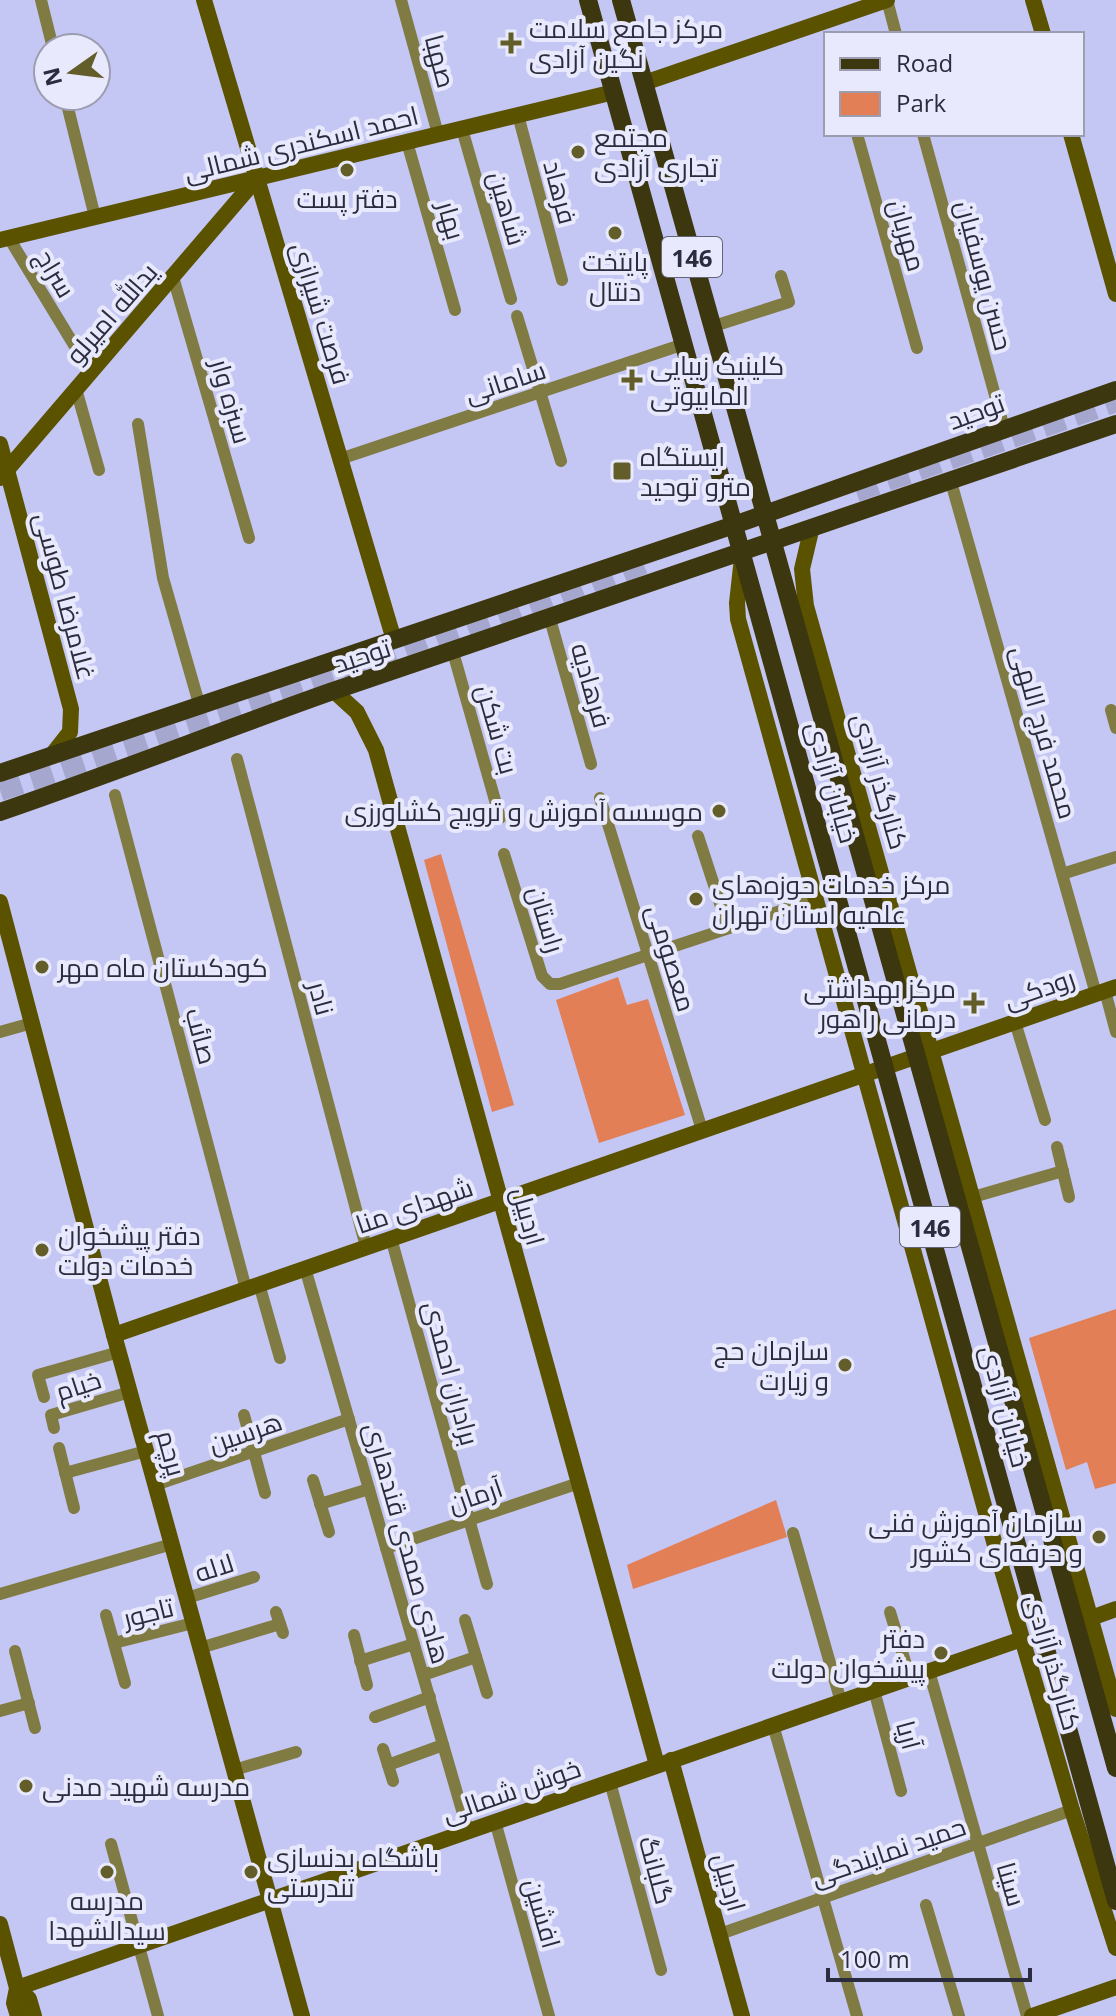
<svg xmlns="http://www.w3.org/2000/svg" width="1116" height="2016" viewBox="0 0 1116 2016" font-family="'Open Sans',Cairo,sans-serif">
<rect width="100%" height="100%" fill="#c4c6f3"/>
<g fill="#e27f56">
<path d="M441,854L514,1105L492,1112L424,860Z"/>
<path d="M618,977L627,1005L648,999L685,1115L599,1143L556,1000Z"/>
<path d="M1116,1309V1483L1095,1489L1087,1462L1066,1470L1029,1338Z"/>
<path d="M776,1500L787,1537L633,1589L627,1565Z"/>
</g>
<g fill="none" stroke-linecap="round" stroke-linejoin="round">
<g stroke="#a5a7cf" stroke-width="22" stroke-dasharray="22 11" stroke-linecap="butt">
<path d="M856,491L1116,401"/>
<path d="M0,790C216,717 436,652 646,562"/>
</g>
<g stroke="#807a43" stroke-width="12">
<path d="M41,0L53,48"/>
<path d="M401,0L438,134"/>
<path d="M887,0L896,34"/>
<path d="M65,96L95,217"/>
<path d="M518,115L562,280"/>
<path d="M462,129L511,299"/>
<path d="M857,134L917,348"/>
<path d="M923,134L1004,428"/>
<path d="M407,142L455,310"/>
<path d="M9,238L91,373"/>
<path d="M173,277L249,538"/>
<path d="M517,316L561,461"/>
<path d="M711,327L789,302L781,276"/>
<path d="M76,389L99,470"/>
<path d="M138,424L163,578L200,707"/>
<path d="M340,459L684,344"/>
<path d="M951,482L1096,994"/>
<path d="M550,619L591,764"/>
<path d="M453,652L500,818"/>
<path d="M1111,710L1116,728"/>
<path d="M237,759L366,1247"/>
<path d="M115,795L246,1289"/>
<path d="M600,798L702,1130"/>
<path d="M698,836L728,928"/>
<path d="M504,854L542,976L550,984H560L817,899"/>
<path d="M1062,874L1116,857"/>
<path d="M1105,991L1116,1032"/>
<path d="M1015,1022L1045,1120"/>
<path d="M0,1032L32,1023"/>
<path d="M1057,1147L1069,1197"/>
<path d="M973,1197L1063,1171"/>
<path d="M391,1238L487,1584"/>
<path d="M305,1268L468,1831"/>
<path d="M259,1284L280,1358"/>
<path d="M44,1397L38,1375L119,1352"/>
<path d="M244,1415L265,1493"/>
<path d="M54,1428L51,1415L130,1392"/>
<path d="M59,1448L74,1508"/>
<path d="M65,1473L146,1451"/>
<path d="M313,1480L329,1532"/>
<path d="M155,1485L349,1419"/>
<path d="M320,1504L369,1489"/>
<path d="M793,1533L841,1702"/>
<path d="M386,1548L579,1483"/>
<path d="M0,1594L172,1544"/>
<path d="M187,1598L254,1577"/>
<path d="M276,1612L283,1633"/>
<path d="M890,1612L910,1678"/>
<path d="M106,1615L125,1683"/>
<path d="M465,1620L487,1693"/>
<path d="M354,1635L367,1685"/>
<path d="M114,1643L193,1623"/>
<path d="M200,1648L280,1624"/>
<path d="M15,1651L35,1728"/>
<path d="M360,1661L414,1644"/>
<path d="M929,1671L1027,2016"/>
<path d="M423,1675L476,1657"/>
<path d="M874,1690L901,1791"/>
<path d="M0,1711L29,1703"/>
<path d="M375,1717L430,1697"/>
<path d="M773,1725L857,2016"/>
<path d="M383,1749L393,1781"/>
<path d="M388,1765L443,1745"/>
<path d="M234,1770L296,1752"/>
<path d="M610,1782L661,1970"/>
<path d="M495,1821L549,2016"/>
<path d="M111,1844L158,2016"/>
<path d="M926,1905L959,2016"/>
<path d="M720,1934L1072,1810"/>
</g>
<g stroke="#5b5200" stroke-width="16">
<path d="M204,0L394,640"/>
<path d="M1033,0L1043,34"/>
<path d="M644,83L887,0"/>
<path d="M1071,134L1116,294"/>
<path d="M0,240L614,92"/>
<path d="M0,444L71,709L70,732L51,756"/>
<path d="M0,478L257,178"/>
<path d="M811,531L802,569L806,606L1116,1709"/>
<path d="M742,558L737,603L738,619L998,1556L1072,1810L1116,1948"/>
<path d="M334,691L357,712L376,750L657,1765"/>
<path d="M0,902L114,1335L302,2016"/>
<path d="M114,1335L1116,987"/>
<path d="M1091,1618L1116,1609"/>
<path d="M671,1760L742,2016"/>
<path d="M0,1924L17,1988L14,2003L18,2016"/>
<path d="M17,1988L1022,1639"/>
<path d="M17,1988L29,1999L34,2016"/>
<path d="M1032,2016L1116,1987"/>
</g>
<g stroke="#3c370f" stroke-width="18">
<path d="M588,0L1116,1901"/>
<path d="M621,0L1116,1768"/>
<path d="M0,773L734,525L1116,390"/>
<path d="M0,812C111,774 220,731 330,692C592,602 855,515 1116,424"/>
</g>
</g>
<g fill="#635d2a" stroke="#e8e9fc" stroke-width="3">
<path d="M507 31h8v8h8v8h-8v8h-8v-8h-8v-8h8z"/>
<circle cx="578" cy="152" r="8"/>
<circle cx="347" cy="170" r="8"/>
<circle cx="615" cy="233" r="8"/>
<path d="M628 368h8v8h8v8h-8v8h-8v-8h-8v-8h8z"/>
<rect x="612" y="461" width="20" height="20" rx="4"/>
<circle cx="719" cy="811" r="8"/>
<circle cx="696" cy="899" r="8"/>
<circle cx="42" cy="967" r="8"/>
<path d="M970 991h8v8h8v8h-8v8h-8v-8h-8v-8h8z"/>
<circle cx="42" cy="1250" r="8"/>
<circle cx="845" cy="1365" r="8"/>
<circle cx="1099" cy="1537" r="8"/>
<circle cx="941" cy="1653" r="8"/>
<circle cx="26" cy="1786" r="8"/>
<circle cx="107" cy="1872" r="8"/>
<circle cx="251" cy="1872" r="8"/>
</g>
<g text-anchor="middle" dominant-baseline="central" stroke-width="8" stroke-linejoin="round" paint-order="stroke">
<g fill="#e8e9fc" stroke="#646576" stroke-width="2">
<rect x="662" y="237" width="60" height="40" rx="6"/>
<rect x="900" y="1207" width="60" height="40" rx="6"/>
</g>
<g font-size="24" font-weight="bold" fill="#2b2c3d">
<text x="692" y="257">146</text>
<text x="930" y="1227">146</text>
</g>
<g font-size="26" fill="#2b2c3d" stroke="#e8e9fc" text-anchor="start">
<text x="529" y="28">مرکز جامع سلامت<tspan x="529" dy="30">نگین آزادی</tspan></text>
<text x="594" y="137">مجتمع<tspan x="594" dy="30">تجاری آزادی</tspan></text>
<text x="347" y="198" text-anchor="middle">دفتر پست</text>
<text x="615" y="261" text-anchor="middle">پایتخت<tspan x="615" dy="30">دنتال</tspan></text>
<text x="650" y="365">کلینیک زیبایی<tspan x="650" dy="30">المابیوتی</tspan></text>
<text x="640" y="456">ایستگاه<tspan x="640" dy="30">مترو توحید</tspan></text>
<text x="703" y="811" text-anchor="end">موسسه آموزش و ترویج کشاورزی</text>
<text x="712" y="884">مرکز خدمات حوزه‌های<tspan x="712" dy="30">علمیه استان تهران</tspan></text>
<text x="58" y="967">کودکستان ماه مهر</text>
<text x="956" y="988" text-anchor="end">مرکز بهداشتی<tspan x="956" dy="30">درمانی راهور</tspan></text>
<text x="58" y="1235">دفتر پیشخوان<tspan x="58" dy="30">خدمات دولت</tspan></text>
<text x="829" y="1350" text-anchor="end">سازمان حج<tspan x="829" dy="30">و زیارت</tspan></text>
<text x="1083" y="1522" text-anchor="end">سازمان آموزش فنی<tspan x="1083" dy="30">و حرفه‌ای کشور</tspan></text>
<text x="925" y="1638" text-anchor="end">دفتر<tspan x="925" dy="30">پیشخوان دولت</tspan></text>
<text x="42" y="1786">مدرسه شهید مدنی</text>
<text x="267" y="1857">باشگاه بدنسازی<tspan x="267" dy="30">تندرستی</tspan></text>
<text x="107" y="1900" text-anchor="middle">مدرسه<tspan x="107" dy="30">سیدالشهدا</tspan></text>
</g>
<g font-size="26" fill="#2b2c3d" stroke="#e8e9fc">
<text transform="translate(441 61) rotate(75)">صهبا</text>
<text transform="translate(301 143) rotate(-14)">احمد اسکندری شمالی</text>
<text transform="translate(561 192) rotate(75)">فرهاد</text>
<text transform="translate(508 208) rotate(74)">شاهین</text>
<text transform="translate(452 220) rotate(74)">بهار</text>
<text transform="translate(908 235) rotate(74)">مهربان</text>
<text transform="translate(56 273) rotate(59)">سراج</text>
<text transform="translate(985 275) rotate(75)">حسن یوسفیان</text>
<text transform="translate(111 313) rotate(-49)">یدالله امیرلو</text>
<text transform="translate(322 313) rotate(73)">فرصت شیرازی</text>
<text transform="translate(505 381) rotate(-18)">سامانی</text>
<text transform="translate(232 401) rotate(74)">سبزه‌ وار</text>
<text transform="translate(976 411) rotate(-20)">توحید</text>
<text transform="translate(66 596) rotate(75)">غلامرضا طوسی</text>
<text transform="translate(362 655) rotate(-18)">توحید</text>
<text transform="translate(592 685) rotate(74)">فرهادیه</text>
<text transform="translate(498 729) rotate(74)">بت شکن</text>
<text transform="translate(1045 732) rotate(74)">محمد فرج اللهی</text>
<text transform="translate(881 781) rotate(74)">کنارگذر آزادی</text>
<text transform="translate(833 782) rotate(74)">خیابان آزادی</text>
<text transform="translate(547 919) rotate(73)">راستان</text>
<text transform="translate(672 958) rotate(73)">معصومی</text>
<text transform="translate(1039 988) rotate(-19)">رودکی</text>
<text transform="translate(322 998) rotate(75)">نادر</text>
<text transform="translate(202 1036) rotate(75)">صائب</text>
<text transform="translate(414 1205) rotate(-19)">شهدای منا</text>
<text transform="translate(529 1216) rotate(74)">اردبیل</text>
<text transform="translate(452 1373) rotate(75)">برادران احمدی</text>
<text transform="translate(78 1385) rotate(-18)">خیام</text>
<text transform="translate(1006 1406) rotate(75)">خیابان آزادی</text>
<text transform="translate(245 1432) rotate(-19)">هرسین</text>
<text transform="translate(172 1453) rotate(75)">پرچم</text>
<text transform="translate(475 1495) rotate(-19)">آرمان</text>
<text transform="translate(408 1543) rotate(74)">هادی صمدی قندهاری</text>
<text transform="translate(214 1567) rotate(-18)">لاله</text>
<text transform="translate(148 1612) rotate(-14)">تاجور</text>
<text transform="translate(1054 1662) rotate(74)">کنارگذر آزادی</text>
<text transform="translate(909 1735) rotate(75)">آریا</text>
<text transform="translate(511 1790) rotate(-19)">خوش شمالی</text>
<text transform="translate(888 1851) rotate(-19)">حمید نمایندگی</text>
<text transform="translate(657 1870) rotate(75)">گلبانگ</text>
<text transform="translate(730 1882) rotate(74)">اردبیل</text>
<text transform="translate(1012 1884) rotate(74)">سینا</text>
<text transform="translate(543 1913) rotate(74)">افشین</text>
</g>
</g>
<rect x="824" y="32" width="260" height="104" fill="#e8e9fc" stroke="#9c9db0" stroke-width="2"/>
<rect x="840" y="58" width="40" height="12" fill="#3c370f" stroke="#9c9db0" stroke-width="2"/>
<text x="896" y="72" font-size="24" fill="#2b2c3d">Road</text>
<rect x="840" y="92" width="40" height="24" fill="#e27f56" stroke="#9c9db0" stroke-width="2"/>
<text x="896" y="112" font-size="24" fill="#2b2c3d">Park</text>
<g transform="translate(72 72) rotate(256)"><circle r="38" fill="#e8e9fc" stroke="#9c9db0" stroke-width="2"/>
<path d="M0-6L14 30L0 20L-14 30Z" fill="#635d2a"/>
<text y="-12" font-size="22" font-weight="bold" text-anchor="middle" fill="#2b2c3d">N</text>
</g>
<path d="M828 1968v12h202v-12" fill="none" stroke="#2b2c3d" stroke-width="4"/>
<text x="840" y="1968" font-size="24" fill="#2b2c3d" stroke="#e8e9fc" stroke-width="6" paint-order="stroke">100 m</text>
</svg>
